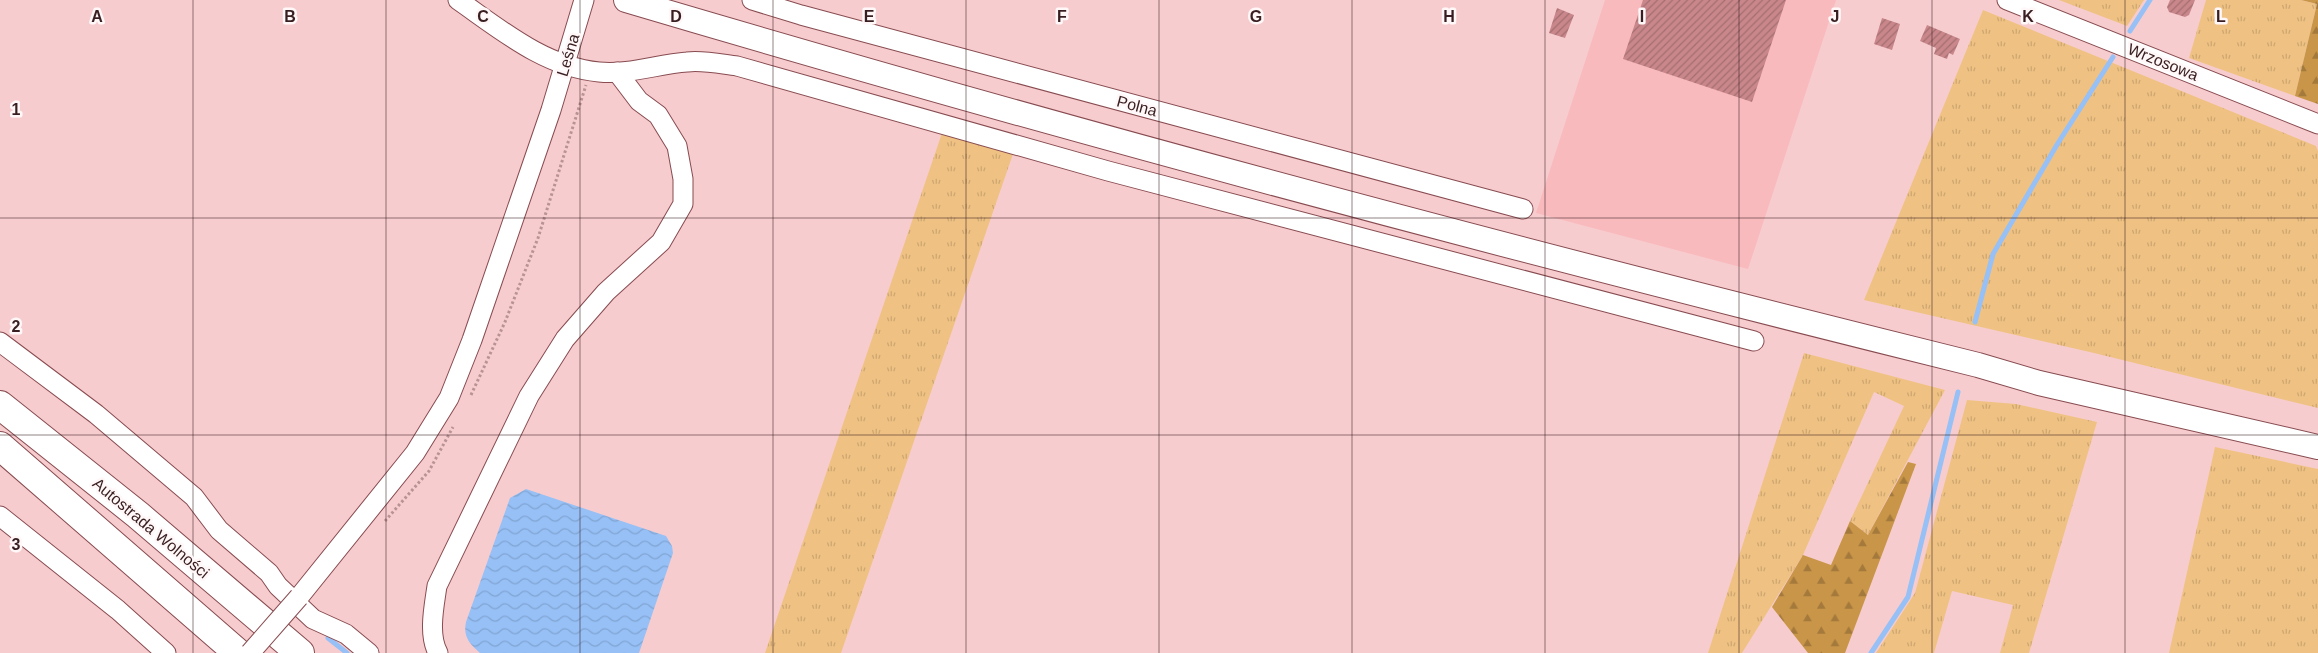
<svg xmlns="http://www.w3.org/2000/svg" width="2318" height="653" viewBox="0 0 2318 653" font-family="Helvetica,sans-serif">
<defs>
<pattern id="grass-tufts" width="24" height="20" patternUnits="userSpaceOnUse" patternTransform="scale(1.25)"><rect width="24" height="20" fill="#efc283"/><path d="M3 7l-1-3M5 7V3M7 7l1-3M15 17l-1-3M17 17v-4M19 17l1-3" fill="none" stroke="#cea671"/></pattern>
<pattern id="forest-firs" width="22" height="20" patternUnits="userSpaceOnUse" patternTransform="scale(1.25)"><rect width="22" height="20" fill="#c99548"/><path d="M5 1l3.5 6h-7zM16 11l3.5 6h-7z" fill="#a4793c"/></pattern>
<pattern id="water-waves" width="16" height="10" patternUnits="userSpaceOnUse" patternTransform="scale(1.25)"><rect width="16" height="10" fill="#96c0f6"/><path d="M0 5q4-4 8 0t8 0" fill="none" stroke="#82a5d3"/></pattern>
<pattern id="building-hatch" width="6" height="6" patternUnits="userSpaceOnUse" patternTransform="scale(1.25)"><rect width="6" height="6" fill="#c9878b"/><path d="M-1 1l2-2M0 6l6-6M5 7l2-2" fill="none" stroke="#a46e71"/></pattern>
</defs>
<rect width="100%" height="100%" fill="#f7ccce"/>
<path fill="#f9babd" d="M1605,0H1836L1748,269L1536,213Z"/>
<g fill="url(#grass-tufts)">
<path d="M2059,0H2144L2127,26Z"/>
<path d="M2206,0H2301L2317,4L2295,96L2189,58Z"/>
<path d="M1983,10L2316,146L2318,151V408L2094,353L1864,300Z"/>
<path d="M942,133L1014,151L841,653H765Z"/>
<path d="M1804,353L1945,390L1868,535L1850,521L1904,406L1874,392L1803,555L1742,653H1708Z"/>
<path d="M1967,400L2016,404L2097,422L2029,653H2000L2013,605L1952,591L1934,653H1876L1915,593Z"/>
<path d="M2215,447L2318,469V653H2169Z"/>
</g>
<g fill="url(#forest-firs)">
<path d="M2301,0H2318V104L2295,96L2317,4Z"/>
<path d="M1908,462L1916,464L1845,653H1808L1772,607L1803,555L1831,565L1850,521L1868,535Z"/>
</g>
<path fill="url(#water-waves)" d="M526,489L666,536L672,546L673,553L639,653H480C469,643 463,637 466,622L510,498Z"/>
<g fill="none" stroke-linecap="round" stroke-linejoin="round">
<g stroke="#96c0f6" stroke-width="5">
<path d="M2130,31L2150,0"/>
<path d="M1975,322L1993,254L2058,143L2113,57"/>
<path d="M328,638L347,653"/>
<path d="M1871,653L1908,597L1958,392"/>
</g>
</g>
<g fill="url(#building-hatch)">
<path d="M1643,0H1786L1752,102L1623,59Z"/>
<path d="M2170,0H2195L2189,15L2185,17L2169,12L2167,7Z"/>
<path d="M1557,8L1574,15L1565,38L1549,33Z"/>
<path d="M1882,18L1900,24L1892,50L1874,44Z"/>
<path d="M1927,25L1960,39L1953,55L1949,53L1947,59L1934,54L1936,48L1920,41Z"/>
</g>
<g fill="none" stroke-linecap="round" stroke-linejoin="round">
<g stroke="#874b50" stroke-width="21">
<g id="minor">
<path d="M458,0C501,30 545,67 599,72C629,75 658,64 687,62C703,60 721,64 737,66L1108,171L1754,341"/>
<path d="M752,0L801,15L1523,209"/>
<path d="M2007,0L2318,124"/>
<path d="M0,342L96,414L194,497L219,530L269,573L278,586L313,619L346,634L369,653"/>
<path d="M0,516L118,610L166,653"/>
<path d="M299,597L415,453L449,398L472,340L551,110L584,0"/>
<path d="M438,653C428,634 434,607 437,586L529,396L565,339L606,292L661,242L683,204V179L677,146L658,115L639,101L617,72"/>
</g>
</g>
<g stroke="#874b50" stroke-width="26">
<path id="major" d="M626,0C1074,133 1525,253 1978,365L2039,383L2318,447"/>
</g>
<g stroke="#874b50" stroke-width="30">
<g id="highway">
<path d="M0,405L138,515L300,653"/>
<path d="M0,446L238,653"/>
</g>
</g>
<g stroke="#b89395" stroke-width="3" stroke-dasharray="2.5 2.5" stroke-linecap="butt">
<path d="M471,395L505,322L538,238L586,85"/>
<path d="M385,521L429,471L453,427"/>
</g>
<use href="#minor" stroke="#fff" stroke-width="19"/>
<use href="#major" stroke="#fff" stroke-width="24"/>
<use href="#highway" stroke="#fff" stroke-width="28"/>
<g stroke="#874b50" stroke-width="21" stroke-linecap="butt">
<path id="minor-bridge" d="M250,653L299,597"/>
</g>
<use href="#minor-bridge" stroke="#fff" stroke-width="19"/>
</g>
<path fill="none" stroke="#381e20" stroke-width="1" stroke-opacity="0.55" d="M193,0V653M386,0V653M580,0V653M773,0V653M966,0V653M1159,0V653M1352,0V653M1545,0V653M1739,0V653M1932,0V653M2125,0V653M0,218H2318M0,435H2318"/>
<g text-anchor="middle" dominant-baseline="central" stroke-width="5" stroke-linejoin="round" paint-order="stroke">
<g font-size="16" fill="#381e20" stroke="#fff7f8">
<text transform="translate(568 55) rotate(-73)">Leśna</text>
<text transform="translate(2163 62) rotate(22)">Wrzosowa</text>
<text transform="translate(1137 106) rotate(15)">Polna</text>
<text transform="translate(151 528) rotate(40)">Autostrada Wolności</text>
</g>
</g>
<g font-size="16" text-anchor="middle" font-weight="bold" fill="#381e20" stroke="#fff7f8" stroke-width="5" stroke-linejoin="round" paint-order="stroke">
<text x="97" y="22">A</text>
<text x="290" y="22">B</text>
<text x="483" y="22">C</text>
<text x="676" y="22">D</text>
<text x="869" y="22">E</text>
<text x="1062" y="22">F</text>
<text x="1256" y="22">G</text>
<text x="1449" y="22">H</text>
<text x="1642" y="22">I</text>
<text x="1835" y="22">J</text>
<text x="2028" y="22">K</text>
<text x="2221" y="22">L</text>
<text x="16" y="115">1</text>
<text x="16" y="332">2</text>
<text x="16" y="550">3</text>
</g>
</svg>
